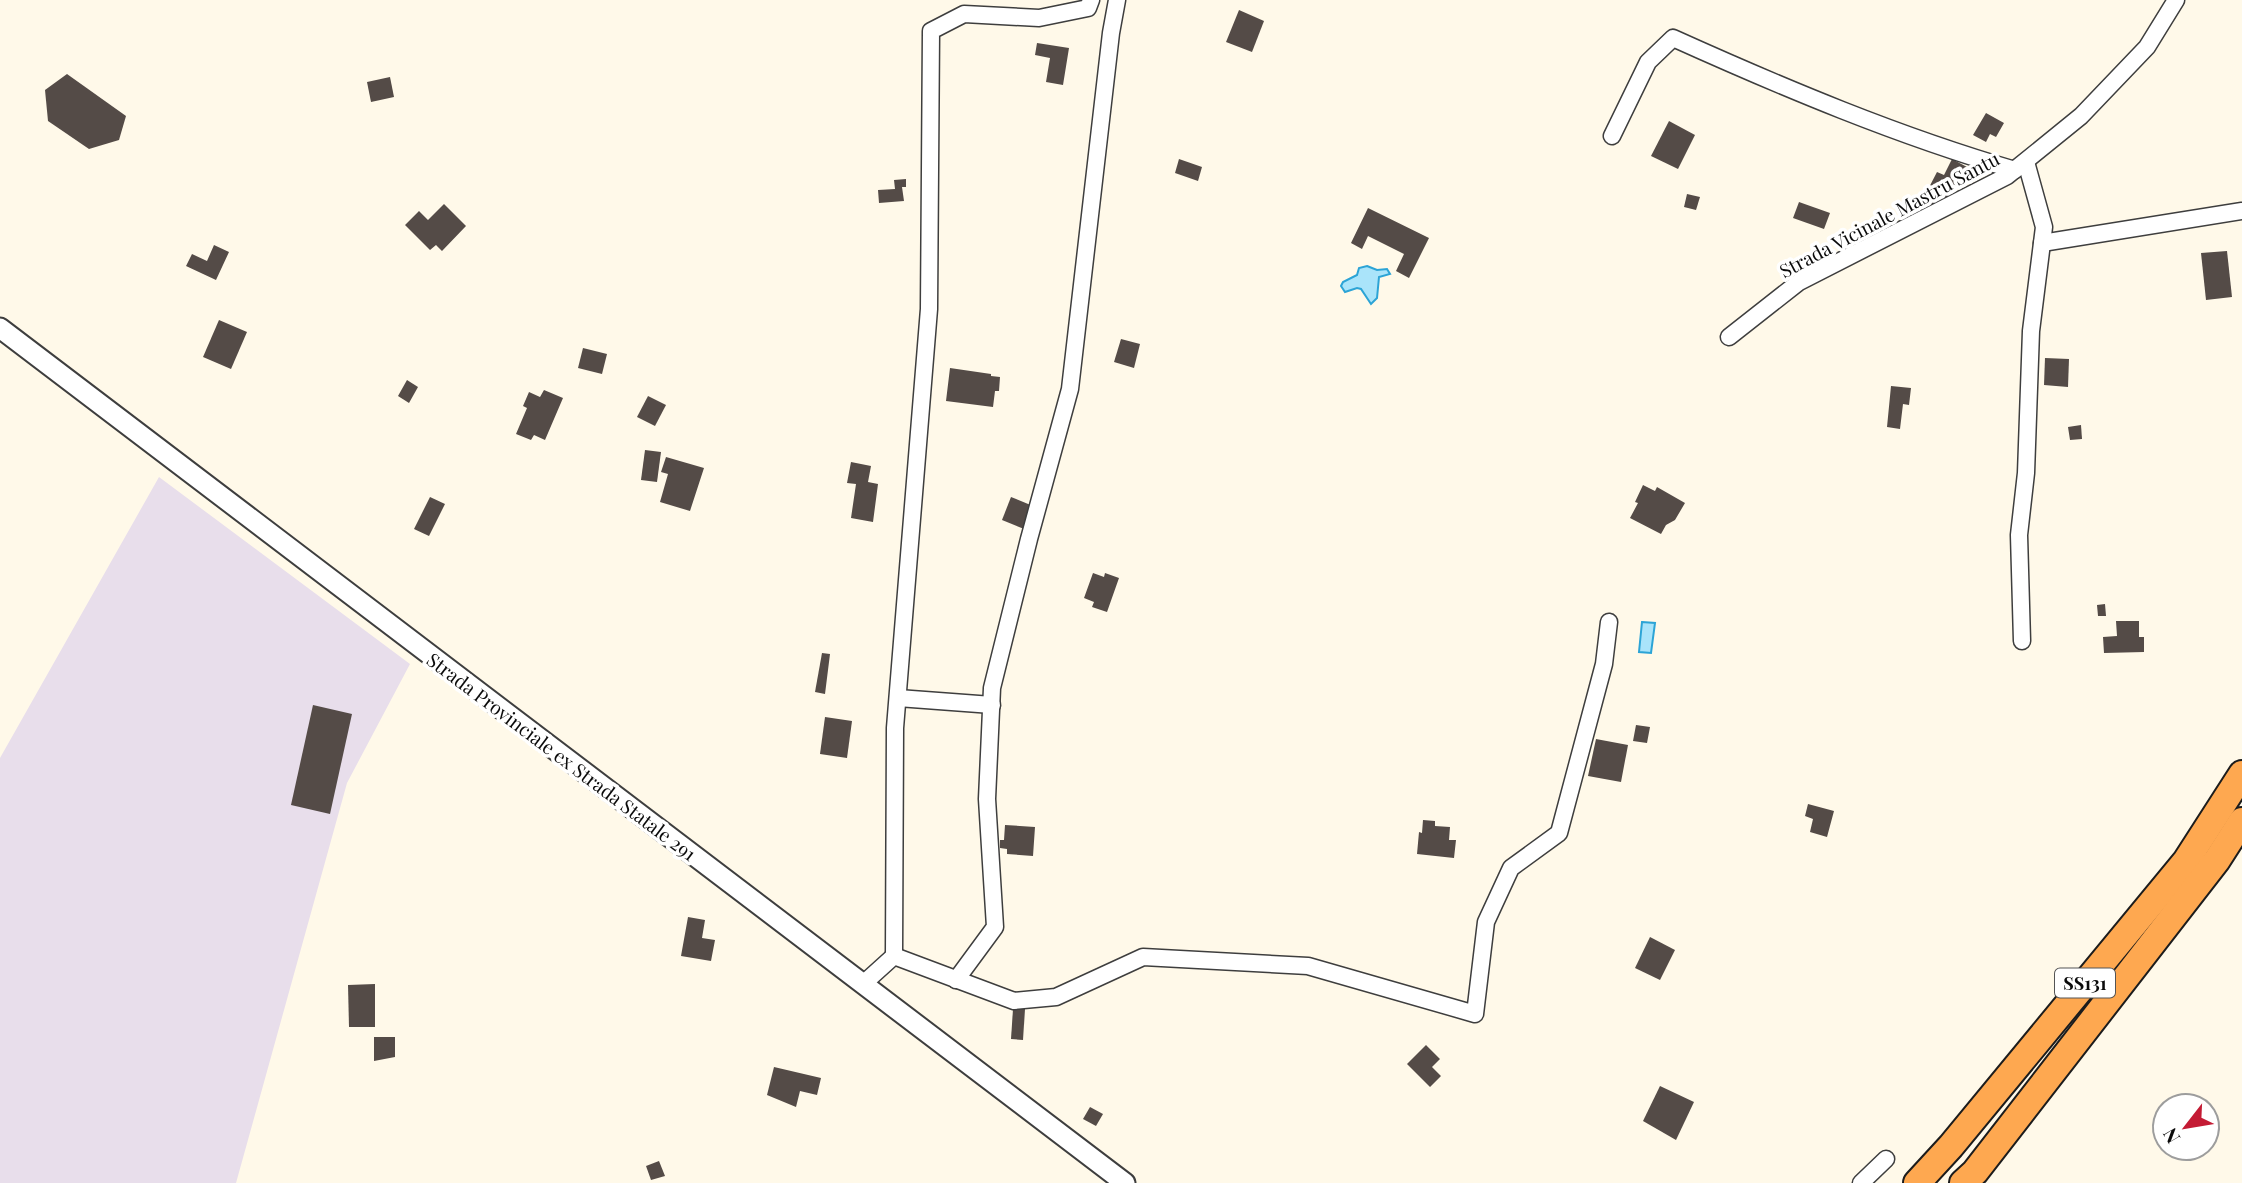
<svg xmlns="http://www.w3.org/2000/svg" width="2242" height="1183" viewBox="0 0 2242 1183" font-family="'Playfair Display',serif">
<rect width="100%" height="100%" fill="#fff9e9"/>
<path fill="#e8deeb" d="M159,477L410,664L347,783L236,1183H0V758Z"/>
<g fill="#aae4fa" stroke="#2ca4d6" stroke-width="2">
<path d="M1367,266L1377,270L1387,269L1390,274L1379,277L1377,298L1371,304L1361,289L1357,288L1345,292L1341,286L1343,282L1357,275L1359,268Z"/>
<path d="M1642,622L1655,623L1651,653L1639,652Z"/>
</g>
<g fill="#544b47">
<path d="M1239,10L1264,21L1252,52L1226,42Z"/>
<path d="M1037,43L1069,48L1063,85L1046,82L1050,58L1035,55Z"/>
<path d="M67,74L126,116L119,140L89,149L48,121L45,90Z"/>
<path d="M390,77L394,97L371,102L367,82Z"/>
<path d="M1986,113L2004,123L1996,137L1990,134L1986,142L1973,135Z"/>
<path d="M1669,121L1695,135L1678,169L1651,156Z"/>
<path d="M1179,159L1202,167L1198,181L1175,173Z"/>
<path d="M1952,159L1967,167L1948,201L1935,206L1923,199L1937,172L1944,175Z"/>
<path d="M906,179V187H902L904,201L879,203L878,190L895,189L894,180Z"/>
<path d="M1687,194L1700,197L1696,210L1684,207Z"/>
<path d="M1799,202L1830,213L1824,229L1793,218Z"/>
<path d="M444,204L466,226L442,251L436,245L430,250L405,225L419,211L428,220Z"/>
<path d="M1368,208L1429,238L1409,278L1396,271L1404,254L1368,236L1362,249L1351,243Z"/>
<path d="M214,245L229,252L216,280L186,266L192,254L207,261Z"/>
<path d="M2227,251L2232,297L2206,300L2201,253Z"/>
<path d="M219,320L247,332L231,369L203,357Z"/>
<path d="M1121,339L1140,344L1134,368L1114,362Z"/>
<path d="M583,348L607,354L602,374L578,368Z"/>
<path d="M2045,358L2069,359L2068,387L2044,385Z"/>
<path d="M950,368L991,374V376L1000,377L999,391H995L993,407L946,401Z"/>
<path d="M407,380L418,387L409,403L398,396Z"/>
<path d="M1891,386L1911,388L1909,405L1903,404L1900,429L1887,427Z"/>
<path d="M544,390L563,398L545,440L534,435L531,440L516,434L527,408L523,406L529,392L540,397Z"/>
<path d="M648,396L666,405L655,426L637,417Z"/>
<path d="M2081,425L2082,439L2070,440L2068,427Z"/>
<path d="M645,450L661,452L657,482L641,480Z"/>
<path d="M666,457L704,468L690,511L660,502L668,474L661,472Z"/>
<path d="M851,462L871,466L868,482L878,484L873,522L851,518L856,484L847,483Z"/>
<path d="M1643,485L1655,491L1657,487L1685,503L1675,520L1666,525L1661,534L1630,518L1638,503L1635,502Z"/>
<path d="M430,497L445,504L429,536L414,529Z"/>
<path d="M1011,497L1033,506L1024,529L1002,520Z"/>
<path d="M1093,573L1104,577L1105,573L1119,578L1107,612L1092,607L1094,602L1084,598Z"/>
<path d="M2105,604L2106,616H2098L2097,605Z"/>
<path d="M2116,621H2139V637H2144V652L2104,653L2103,637L2117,636Z"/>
<path d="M822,653L830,654L825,694L815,692Z"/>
<path d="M313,705L352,714L330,814L291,805Z"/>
<path d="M825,717L852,721L847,758L820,754Z"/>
<path d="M1636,725L1650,727L1647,743L1633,741Z"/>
<path d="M1596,739L1628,745L1621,782L1588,776Z"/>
<path d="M1808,804L1834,811L1827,837L1810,832L1813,819L1805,816Z"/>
<path d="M1423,820L1435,821V826L1450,827L1449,840H1456L1454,858L1417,854L1419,832L1422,833Z"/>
<path d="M1005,825L1035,827L1033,856L1007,854V849L1000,848V840H1004Z"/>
<path d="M688,917L705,920L702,938L715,940L711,961L681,956Z"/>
<path d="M1650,937L1675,950L1660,980L1635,968Z"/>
<path d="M375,984V1027H349L348,985Z"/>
<path d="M1013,1009H1025L1023,1040L1011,1039Z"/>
<path d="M374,1037H395V1057L374,1061Z"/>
<path d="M1426,1045L1440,1059L1432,1067L1441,1076L1430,1087L1407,1064Z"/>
<path d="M774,1067L821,1078L817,1095L800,1091L796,1107L767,1095Z"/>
<path d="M1660,1086L1694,1102L1676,1140L1643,1121Z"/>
<path d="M1090,1107L1103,1114L1096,1126L1083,1119Z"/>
<path d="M659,1161L665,1176L651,1180L646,1166Z"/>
</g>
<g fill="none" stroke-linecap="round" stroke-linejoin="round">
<g stroke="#3e3e3e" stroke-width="19">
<g id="minor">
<path d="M1612,136L1648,62L1673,38C1784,88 1898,136 2015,170"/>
<path d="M2042,243L2242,211"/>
<path d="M1729,337L1799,282L2007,176L2081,116L2147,47L2176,0"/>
<path d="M2022,641L2019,535L2026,473L2031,331L2044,227L2026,162"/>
<path d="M898,698L992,705"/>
<path d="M894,956L895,728L929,309L931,31L964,14L1039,18L1088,8L1091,0"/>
<path d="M956,980L995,927L987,799L992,688L1029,539L1070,389L1111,33L1117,0"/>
<path d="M863,984L894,956L1014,1001L1056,997L1143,957L1308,966L1475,1014L1486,922L1511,868L1559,833L1604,664L1609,622"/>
<path d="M1861,1183L1886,1159"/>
</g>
</g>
<g stroke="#3e3e3e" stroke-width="23">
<path id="tertiary" d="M0,328L1125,1183"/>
</g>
<g stroke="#1c1c1c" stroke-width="30">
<g id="trunk">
<path d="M1917,1183L1951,1146L2186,861L2242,774"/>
<path d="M1963,1183L1975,1172L2217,860L2242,821"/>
</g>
</g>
<use href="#minor" stroke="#fff" stroke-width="16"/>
<use href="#tertiary" stroke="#fff" stroke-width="19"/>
<use href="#trunk" stroke="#fea850" stroke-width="26"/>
</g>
<g text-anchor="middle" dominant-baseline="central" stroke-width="7" stroke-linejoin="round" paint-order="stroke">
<rect fill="#fff" stroke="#545454" stroke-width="2" x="2055" y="968.5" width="60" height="29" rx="5"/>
<g font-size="18" font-weight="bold" fill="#0b0b0b">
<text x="2085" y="983">SS131</text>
</g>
<g font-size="19" fill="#0b0b0b" stroke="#fff">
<text transform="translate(1889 214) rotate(-28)">Strada Vicinale Mastru Santu</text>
<text transform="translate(562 756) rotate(37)">Strada Provinciale ex Strada Statale 291</text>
</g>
</g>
<g transform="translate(2186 1127) rotate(239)"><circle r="33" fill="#ffffff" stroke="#9d9d9d" stroke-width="2"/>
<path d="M0-5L12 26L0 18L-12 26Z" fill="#c41b34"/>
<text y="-10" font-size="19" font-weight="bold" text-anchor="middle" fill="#0b0b0b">N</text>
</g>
</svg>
